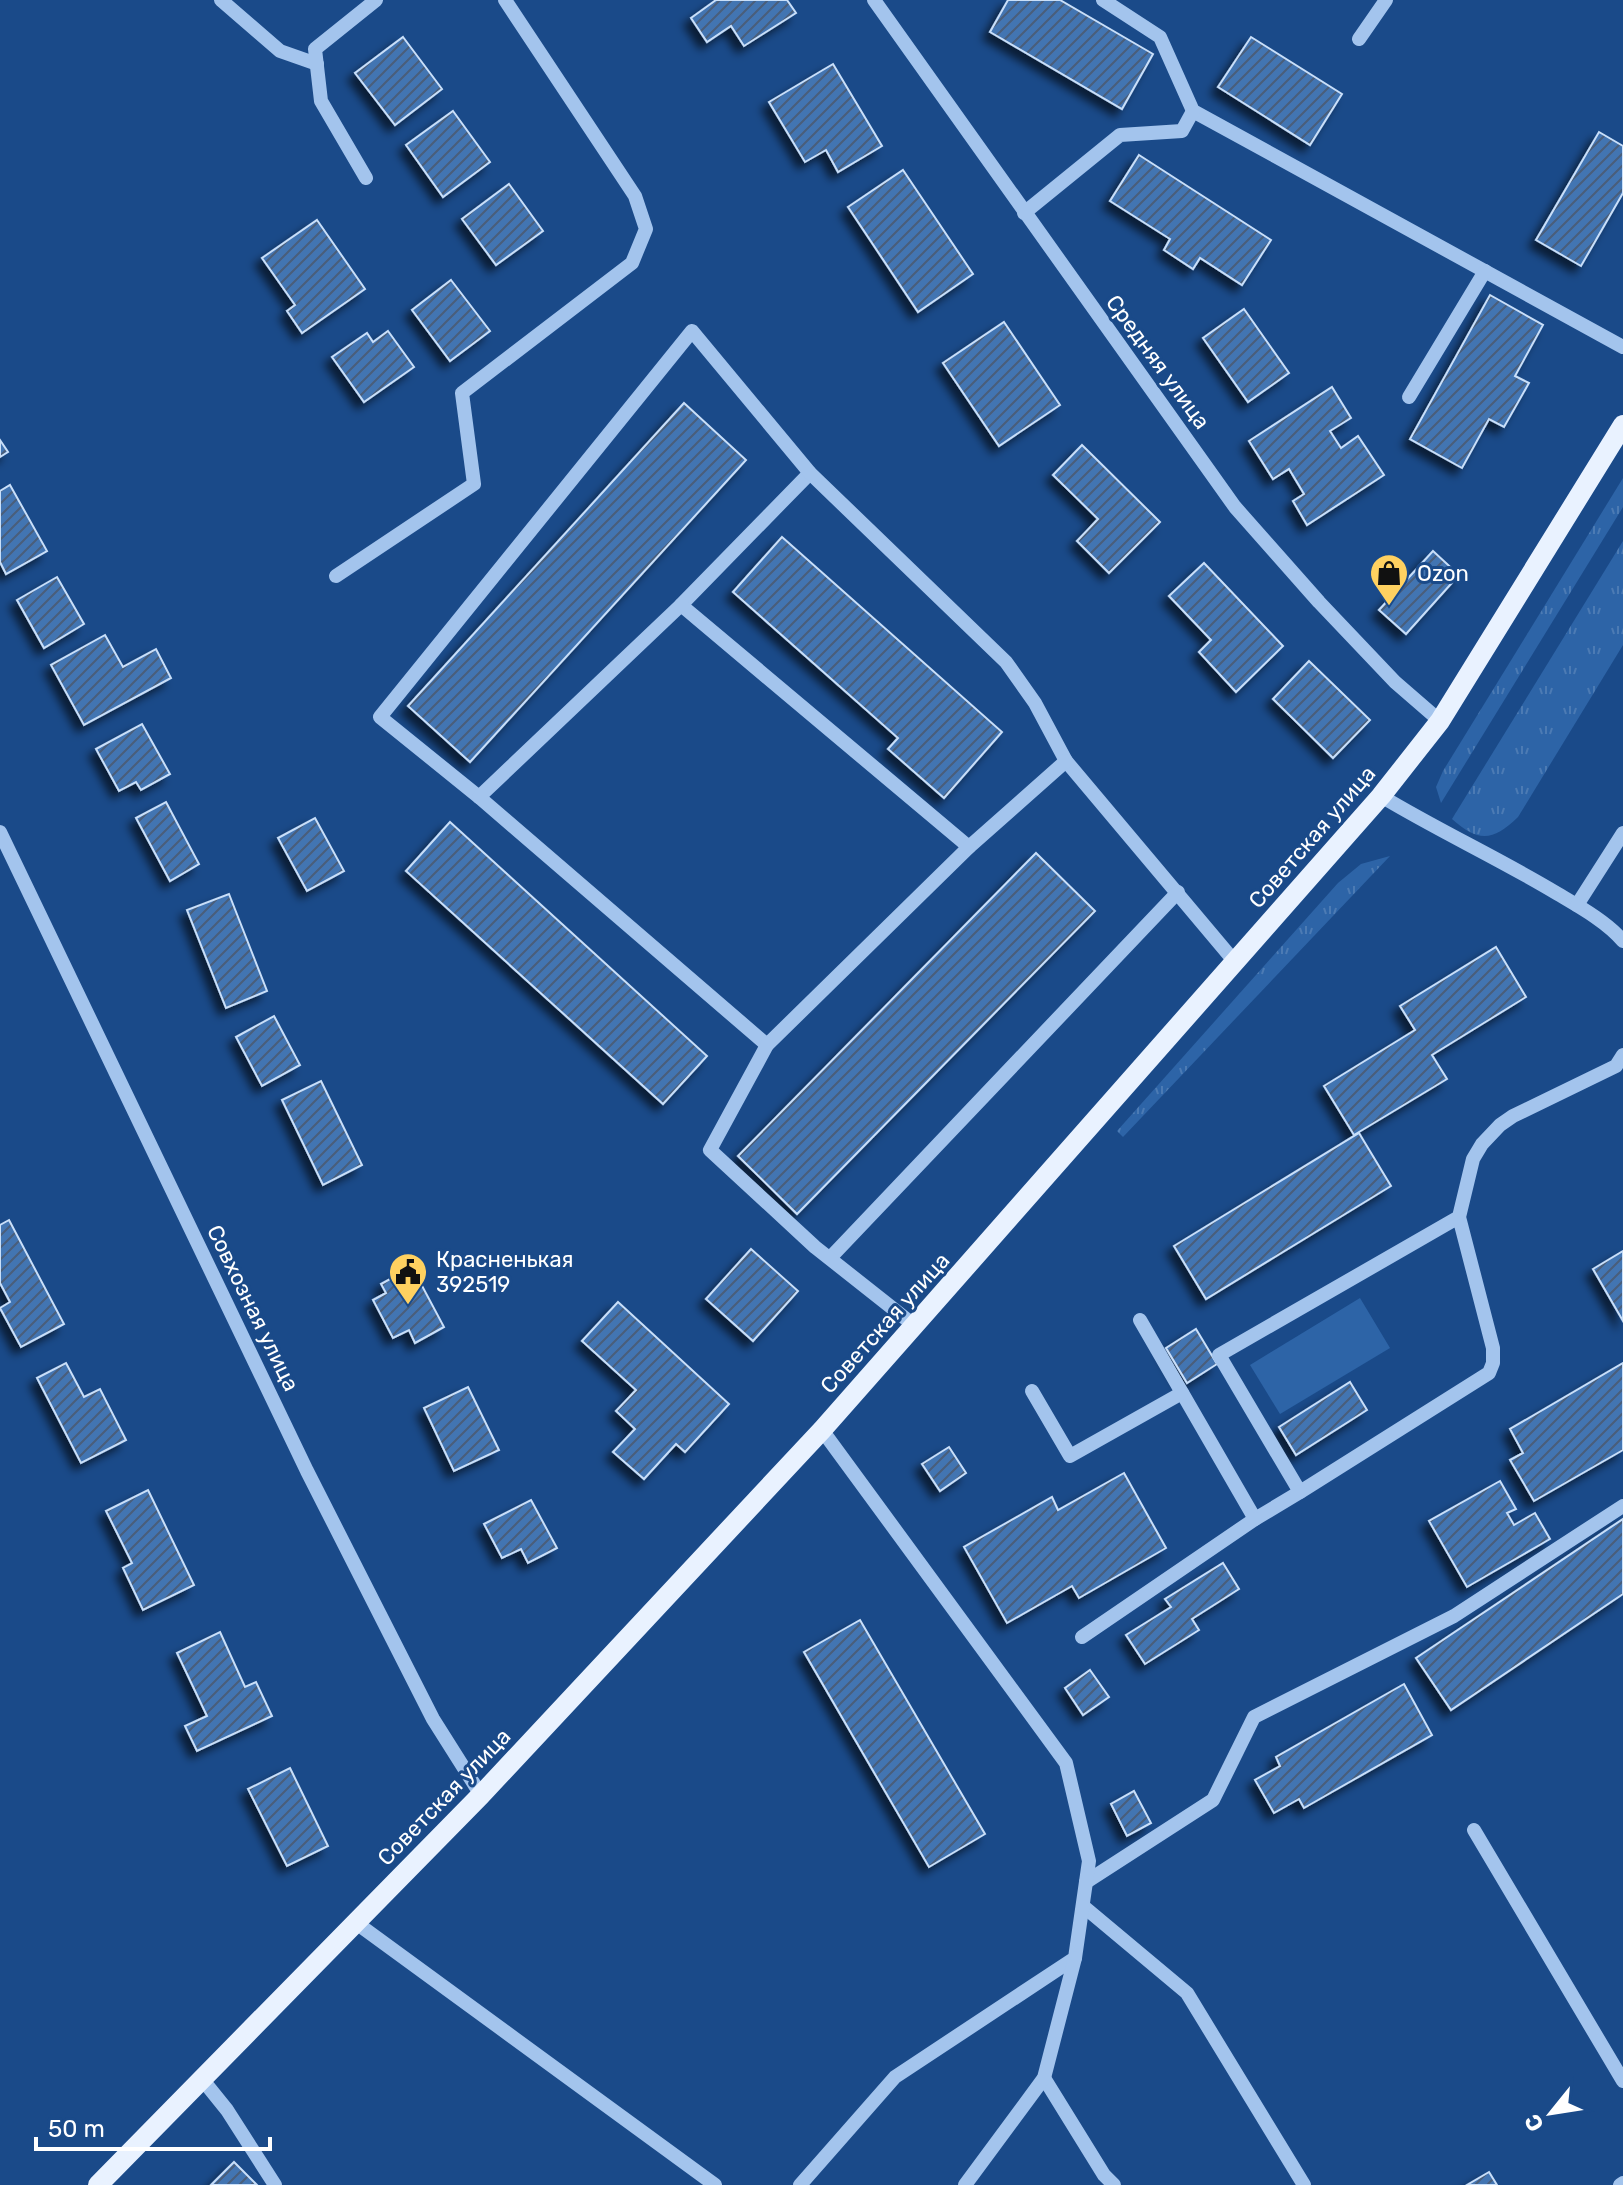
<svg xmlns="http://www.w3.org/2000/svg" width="1623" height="2185" viewBox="0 0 1623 2185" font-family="Rubik,sans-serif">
<defs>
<pattern id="grass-tufts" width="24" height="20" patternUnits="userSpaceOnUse" patternTransform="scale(2)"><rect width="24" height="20" fill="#2d64a7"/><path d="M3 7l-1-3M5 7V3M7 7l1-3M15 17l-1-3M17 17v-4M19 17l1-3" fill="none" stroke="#4c7bb4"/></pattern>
<pattern id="building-hatch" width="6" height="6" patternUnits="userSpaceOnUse" patternTransform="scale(2)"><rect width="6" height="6" fill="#4374b2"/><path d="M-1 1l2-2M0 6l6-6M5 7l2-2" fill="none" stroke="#485e7a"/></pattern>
<filter id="shadow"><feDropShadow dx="-7" dy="7" stdDeviation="4" flood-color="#0009"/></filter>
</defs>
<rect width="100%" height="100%" fill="#1a4a89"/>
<g fill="url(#grass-tufts)">
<path d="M1623,478V507L1441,803L1436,787L1443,771Z"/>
<path d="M1623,541V645L1518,817C1493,841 1479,843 1452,819Z"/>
<path d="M1390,856L1123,1137L1117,1131L1338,883L1361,864Z"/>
</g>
<path fill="#2d64a7" d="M1360,1298L1390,1348L1280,1414L1250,1365Z"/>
<g fill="url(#building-hatch)" stroke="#c9dff9" stroke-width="2" filter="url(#shadow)">
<path d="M716,0H787L796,13L744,46L731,26L707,42L691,18Z"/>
<path d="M1008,0H1060L1153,54L1122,109L990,32Z"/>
<path d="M403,37L442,89L395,125L355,73Z"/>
<path d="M1251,37L1342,94L1310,145L1218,87Z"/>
<path d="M833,64L882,146L838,172L826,150L805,162L769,102Z"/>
<path d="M453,111L490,162L443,197L406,145Z"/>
<path d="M1599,132L1623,146V193L1581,266L1536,240Z"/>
<path d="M1139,155L1271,240L1242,285L1200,258L1193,269L1164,250L1170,239L1110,201Z"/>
<path d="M903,170L973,274L918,312L848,207Z"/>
<path d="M509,184L543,231L496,265L462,219Z"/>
<path d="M317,220L365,289L302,333L287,311L295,305L262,258Z"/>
<path d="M451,280L490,331L450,361L412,310Z"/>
<path d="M1490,295L1543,325L1515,376L1529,383L1504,427L1489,419L1462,468L1410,439Z"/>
<path d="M1244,309L1289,373L1248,402L1203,338Z"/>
<path d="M1004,322L1060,405L999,446L943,363Z"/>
<path d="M388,331L414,367L364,402L332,357L367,333L373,342Z"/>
<path d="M1332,387L1351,418L1330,431L1341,448L1358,436L1384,475L1307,525L1293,501L1304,494L1289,469L1273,479L1249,441Z"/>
<path d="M684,403L746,460L470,762L408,706Z"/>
<path d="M0,440L8,452L0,457Z"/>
<path d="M1082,445L1160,522L1109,573L1077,541L1098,519L1053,475Z"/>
<path d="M10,485L47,551L6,574L0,562V491Z"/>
<path d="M782,537L1002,732L944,798L888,749L898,738L733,592Z"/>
<path d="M1433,551L1459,575L1406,634L1379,610Z"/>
<path d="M1204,563L1283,646L1236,692L1199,652L1211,640L1169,596Z"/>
<path d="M57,577L84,624L44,648L17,600Z"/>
<path d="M105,635L123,667L156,649L171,678L84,725L51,665Z"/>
<path d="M1309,661L1370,720L1333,758L1273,699Z"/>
<path d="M142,724L170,774L141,790L136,782L119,791L96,749Z"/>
<path d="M166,802L199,864L170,881L136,818Z"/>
<path d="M315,818L344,871L307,891L278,838Z"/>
<path d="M450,822L707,1056L663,1104L406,871Z"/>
<path d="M1036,853L1095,911L797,1214L738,1156Z"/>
<path d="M229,894L267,991L226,1008L187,910Z"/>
<path d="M1496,947L1526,997L1432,1055L1447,1079L1354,1135L1324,1086L1415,1030L1400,1006Z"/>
<path d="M274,1016L300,1065L262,1086L236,1037Z"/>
<path d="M321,1081L362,1165L323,1185L282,1100Z"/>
<path d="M1359,1133L1391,1186L1206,1299L1174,1246Z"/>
<path d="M9,1220L64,1324L21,1347L0,1308L10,1302L0,1283V1225Z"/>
<path d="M751,1249L798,1291L753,1341L706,1299Z"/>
<path d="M1623,1251V1321L1593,1269Z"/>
<path d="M412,1267L444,1327L415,1343L409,1330L393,1338L373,1300L386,1293L381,1284Z"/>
<path d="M618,1302L729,1404L685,1452L676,1444L644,1479L613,1452L635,1429L616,1411L636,1390L582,1341Z"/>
<path d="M1196,1329L1217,1364L1187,1383L1166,1348Z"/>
<path d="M66,1363L84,1397L100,1389L126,1440L81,1463L37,1378Z"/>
<path d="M1623,1363V1450L1534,1501L1510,1460L1523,1453L1510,1429Z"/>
<path d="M1350,1382L1367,1410L1296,1455L1279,1427Z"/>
<path d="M468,1387L499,1450L454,1471L424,1408Z"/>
<path d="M949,1447L966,1473L940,1491L922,1464Z"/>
<path d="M1124,1473L1166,1548L1079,1598L1072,1586L1007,1623L964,1547L1052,1497L1058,1510Z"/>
<path d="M1500,1481L1516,1509L1507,1513L1514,1525L1535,1513L1550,1539L1467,1587L1429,1521Z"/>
<path d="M148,1490L194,1585L143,1610L123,1568L132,1563L106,1511Z"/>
<path d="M531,1500L557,1548L528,1563L521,1549L502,1558L484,1524Z"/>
<path d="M1623,1519V1594L1451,1710L1416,1658Z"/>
<path d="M1223,1563L1239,1589L1192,1619L1199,1630L1145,1664L1126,1635L1171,1607L1165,1599Z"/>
<path d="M860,1620L985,1834L929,1867L804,1652Z"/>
<path d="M220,1632L245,1687L256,1682L272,1716L197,1751L185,1726L207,1716L177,1653Z"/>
<path d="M1090,1670L1109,1697L1083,1715L1065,1688Z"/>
<path d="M1404,1684L1432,1735L1304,1808L1299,1799L1274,1813L1255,1780L1280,1766L1276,1757Z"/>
<path d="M290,1768L328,1846L287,1866L248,1789Z"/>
<path d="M1134,1791L1151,1823L1127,1836L1111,1804Z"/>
<path d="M234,2162L257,2185H211Z"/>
<path d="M1489,2172L1497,2185H1467Z"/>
</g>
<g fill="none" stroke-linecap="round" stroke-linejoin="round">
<g stroke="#a3c4ed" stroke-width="14">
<path d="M221,0L280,51L317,64"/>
<path d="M874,0L1235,507L1319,602L1395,682L1440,721"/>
<path d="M1103,0L1160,37L1193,111L1623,347"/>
<path d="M1359,39L1386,0"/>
<path d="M366,178L321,101L315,49L376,0"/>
<path d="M1024,213L1120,135L1182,131L1193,111"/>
<path d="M1409,397L1485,271"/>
<path d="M336,576L474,484L462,393L632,263L646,229L635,196L505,0"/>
<path d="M681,605L810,473"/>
<path d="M1381,796C1439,831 1500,859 1558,894C1580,907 1607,922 1623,941"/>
<path d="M479,797L380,717L692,331L810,473L1006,662L1035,703L1066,761L1235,962"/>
<path d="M0,832L307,1471L433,1719L481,1795"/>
<path d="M1577,905L1623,833"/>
<path d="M767,1045L479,797L681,605L969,847"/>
<path d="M1459,1217L1219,1355L1300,1492L1489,1373L1493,1363V1348L1459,1217L1473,1159L1482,1144L1500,1125L1513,1116L1616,1066L1623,1055"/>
<path d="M830,1258L1178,892"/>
<path d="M1140,1320L1255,1519L1300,1492"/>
<path d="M915,1326L815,1247L710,1150L767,1045L969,847L1066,761"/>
<path d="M1032,1391L1070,1456L1182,1393"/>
<path d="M1082,1637L1255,1519"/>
<path d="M1474,1830L1623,2081"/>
<path d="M1086,1882L1213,1800L1254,1717L1454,1616L1623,1506"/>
<path d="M1083,1906L1187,1993L1304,2185"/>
<path d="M355,1922L715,2185"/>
<path d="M1044,2078L1104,2175L1114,2185"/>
<path d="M202,2079L227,2110L275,2185"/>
<path d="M800,2185L895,2077L1075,1958L1089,1861L1066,1763L822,1430"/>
<path d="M965,2185L1044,2078L1075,1958"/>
<path d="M1620,2185L1623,2183"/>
</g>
<path stroke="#e9f2ff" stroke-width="20" d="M98,2185L481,1795L822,1430L1381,796L1440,721L1623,425"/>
</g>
<defs>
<g id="shop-pin" transform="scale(2)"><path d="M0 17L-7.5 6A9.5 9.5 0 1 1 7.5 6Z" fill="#ffd160" stroke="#1a4a89"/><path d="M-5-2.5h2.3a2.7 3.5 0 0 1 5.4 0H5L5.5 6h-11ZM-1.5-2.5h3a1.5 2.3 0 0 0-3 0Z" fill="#111"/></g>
<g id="civic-pin" transform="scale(2)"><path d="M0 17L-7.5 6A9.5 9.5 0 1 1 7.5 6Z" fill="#ffd160" stroke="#1a4a89"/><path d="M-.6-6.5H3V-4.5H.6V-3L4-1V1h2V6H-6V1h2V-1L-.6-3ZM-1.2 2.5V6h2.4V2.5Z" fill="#111"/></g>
</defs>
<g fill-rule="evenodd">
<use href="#shop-pin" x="1389" y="573"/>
<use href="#civic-pin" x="408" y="1272"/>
</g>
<g text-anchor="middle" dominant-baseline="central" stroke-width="6" stroke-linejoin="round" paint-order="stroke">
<g font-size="22" fill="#fff" stroke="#1a4a89">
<text transform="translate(1158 362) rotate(54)">Средняя улица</text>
<text transform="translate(1312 837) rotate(-49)">Советская улица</text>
<text transform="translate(253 1308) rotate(64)">Совхозная улица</text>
<text transform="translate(885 1323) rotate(-48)">Советская улица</text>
<text transform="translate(444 1797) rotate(-46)">Советская улица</text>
</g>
<g font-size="22" fill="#fff" stroke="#1a4a89" text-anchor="start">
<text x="1417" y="573">Ozon</text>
<text x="436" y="1259">Красненькая<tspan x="436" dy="25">392519</tspan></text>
</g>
</g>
<g transform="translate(1551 2113) rotate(240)" stroke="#1a4a89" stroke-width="6" paint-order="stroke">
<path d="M0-6L14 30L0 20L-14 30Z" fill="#ffffff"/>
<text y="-12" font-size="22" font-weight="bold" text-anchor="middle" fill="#ffffff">С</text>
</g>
<path d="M36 2137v12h234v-12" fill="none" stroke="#ffffff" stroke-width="4"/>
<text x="48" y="2137" font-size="24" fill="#ffffff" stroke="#1a4a89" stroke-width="6" paint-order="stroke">50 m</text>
</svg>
